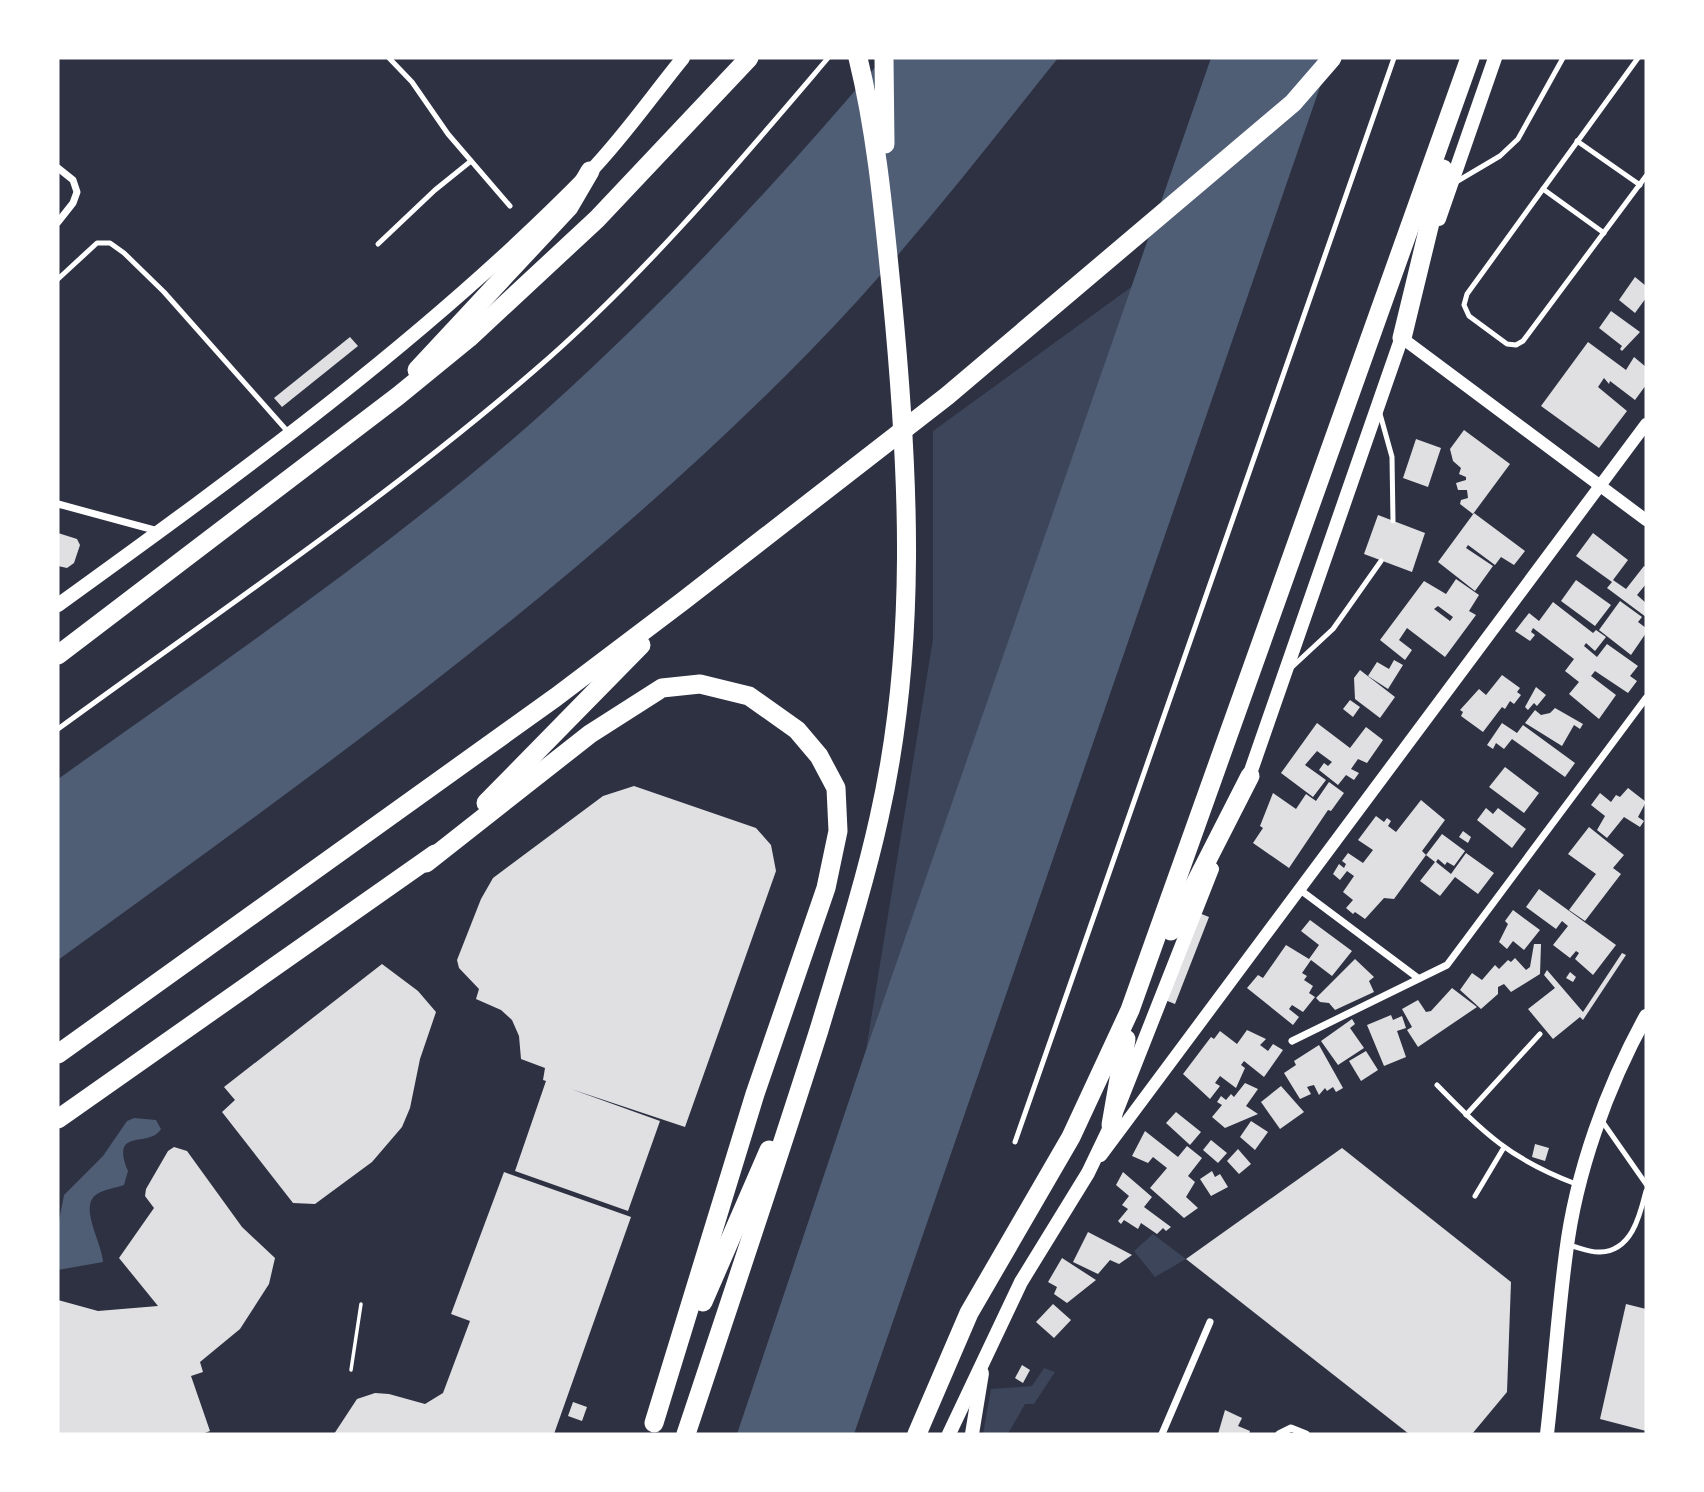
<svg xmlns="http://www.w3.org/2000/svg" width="1704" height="1492" viewBox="0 0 1704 1492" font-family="Figtree,sans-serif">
<rect width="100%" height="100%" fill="#2d3142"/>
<g fill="#3c4559">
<path d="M1134,285L866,1050L933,639V431Z"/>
<path d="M1153,1234L1186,1259L1155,1277L1134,1251Z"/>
<path d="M1044,1368L1055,1372L1034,1404H1025L1008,1434H983L991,1389L1032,1386Z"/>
</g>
<g fill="#4f5d75">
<path d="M883,58H1058C979,157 901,258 812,349C587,580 319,771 58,960V779C224,661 395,545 547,409C668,300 778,182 883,58Z"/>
<path d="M1211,58H1330L854,1434H737L866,1050Z"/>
<path d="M134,1118L156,1120L161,1129C149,1149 110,1126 128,1171L124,1185C116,1188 105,1189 97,1194C78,1206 102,1242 103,1262L58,1270V1226L64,1195L103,1156L127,1121Z"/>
</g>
<g fill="#e0e0e3" fill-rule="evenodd">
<path d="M1635,277L1646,286V298L1635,313L1619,300Z"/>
<path d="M1611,311L1640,332L1622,351L1620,349L1622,346L1599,328Z"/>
<path d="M350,337L358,346L282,407L274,398Z"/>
<path d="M1588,342L1626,370L1634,357L1646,367V385L1635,400L1610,381L1609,384L1604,378L1598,387L1627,411L1599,448L1541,406Z"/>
<path d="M1464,430L1510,464L1473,514L1460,504L1461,500L1468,498L1467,490H1458L1456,483L1466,480V477L1459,474L1461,468L1453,461L1450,449Z"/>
<path d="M1416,439L1441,448L1428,487L1403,478Z"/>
<path d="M1474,513L1525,551L1514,565L1501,557L1495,565L1468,545L1466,548L1493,566L1475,591L1438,562Z"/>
<path d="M1378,515L1425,533L1412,572L1364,554Z"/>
<path d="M58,533L77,539L80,545L74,563L67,568L58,566Z"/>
<path d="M1593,533L1628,560L1613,580L1626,589L1644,566L1646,568V584L1637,595L1646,603V617L1607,588L1612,582L1576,556Z"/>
<path d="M1456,579L1479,595L1469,611L1476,615L1445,657L1407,628L1399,640L1412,650L1405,660L1380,640L1424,581L1446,594ZM1438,606L1453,617L1450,621L1434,609Z"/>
<path d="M1576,580L1611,605L1595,626L1561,601Z"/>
<path d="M1620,601L1642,617L1638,622L1646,628V633L1631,655L1599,630Z"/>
<path d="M1553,602L1593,633L1596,630L1606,637L1595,651L1586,643L1584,646L1597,657L1607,644L1638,666L1630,676L1637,681L1628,693L1595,671L1591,676L1616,695L1599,719L1569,694L1579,682L1565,671L1574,659L1533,628L1531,632L1535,635L1530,641L1515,631L1529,613L1539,621Z"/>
<path d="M1394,660L1403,665L1388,689L1368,676L1377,662L1389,669Z"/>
<path d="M1360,670L1395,697L1380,718L1355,699L1354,678Z"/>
<path d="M1502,675L1520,688L1517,692L1521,695L1514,704L1510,701L1505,709L1502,707L1483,732L1461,716L1463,712L1460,710L1479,689L1486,695Z"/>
<path d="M1536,687L1546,695L1537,706L1534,703L1528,710L1525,707Z"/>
<path d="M1350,700L1360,707L1353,717L1343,709Z"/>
<path d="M1555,708L1583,724L1580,729L1574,725L1562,746L1525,723L1535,710L1541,715L1550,713Z"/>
<path d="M1317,723L1350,748L1366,727L1383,740L1367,763L1358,759L1351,769L1359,773L1354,780L1346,775L1338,785L1319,770L1324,763L1328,766L1332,762L1317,751L1305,765L1326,780L1313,797L1281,773Z"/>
<path d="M1502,723L1517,733L1523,725L1575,763L1565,777L1512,739L1504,749L1496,743L1493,749L1487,745Z"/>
<path d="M1505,767L1539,793L1524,813L1489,787Z"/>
<path d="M1329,782L1344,793L1331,811L1328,810L1289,868L1253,843L1263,828L1260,826L1273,793L1296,809L1306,794L1316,801Z"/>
<path d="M634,786L756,828L771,845L776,871L685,1127L571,1089L660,1121L628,1211L515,1171L546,1081L543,1080L545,1068L521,1059L519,1036L512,1020L501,1010L476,999L479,989L459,968L457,960L481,899L493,878L603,796Z"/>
<path d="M1628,788L1646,802L1638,817L1644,821L1640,827L1624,817L1607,838L1597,830L1605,816L1591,805L1600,793L1611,802L1616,795L1620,797Z"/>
<path d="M1421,800L1445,820L1422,851L1426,855L1394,899L1384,898L1365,919L1355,912L1353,914L1346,908L1353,900L1343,892L1354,876L1347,871L1340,880L1333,874L1339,864L1344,868L1346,864L1342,861L1348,853L1363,863L1373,850L1358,840L1376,816L1384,822L1387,818L1391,821L1388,826L1396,832Z"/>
<path d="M1486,808L1493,814L1498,808L1526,829L1512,848L1477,820Z"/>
<path d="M1589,827L1624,855L1613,868L1621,874L1585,921L1569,910L1596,874L1568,854Z"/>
<path d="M1463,831L1471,837L1468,843L1459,837Z"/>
<path d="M1442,834L1465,851L1454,866L1447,862L1445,865L1438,859L1436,862L1451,874L1466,853L1494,873L1478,894L1455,877L1440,896L1420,881L1435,862L1426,855Z"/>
<path d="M1539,889L1616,945L1593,975L1575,959L1579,953L1576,951L1570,958L1553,945L1568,926L1562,921L1556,929L1526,907Z"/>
<path d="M1513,910L1540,930L1524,950L1513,941L1507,949L1499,942L1508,924L1505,921Z"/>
<path d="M1199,913L1209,917L1175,1004L1165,1000Z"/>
<path d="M1310,920L1352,951L1332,976L1311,960L1302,973L1307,976L1304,980L1313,986L1309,993L1315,997L1303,1012L1292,1005L1289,1009L1299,1017L1293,1025L1247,988L1258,975L1263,978L1286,945L1309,959L1319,945L1301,931Z"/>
<path d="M1534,944H1541L1540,974L1511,992L1504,984L1498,987V994L1481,1009L1460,990L1472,973L1482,980L1495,965L1499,969L1508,960L1511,962L1515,958L1526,970L1530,967Z"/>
<path d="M1622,953L1626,955L1583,1020L1580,1017L1553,1039L1528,1009L1555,988L1544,975L1547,970L1583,1012Z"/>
<path d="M1355,959L1374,977L1369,981L1374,992L1335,1010L1329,1003L1320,1002L1316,998Z"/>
<path d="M382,964L418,991L436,1012L420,1059L410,1108L402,1127L372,1162L315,1204L293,1203L222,1112L235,1100L224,1087Z"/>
<path d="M1570,972L1576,977L1573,982L1566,978Z"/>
<path d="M1452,988L1477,1007L1418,1047L1407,1030L1412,1027L1402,1009L1418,1000L1426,1012L1431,1011Z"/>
<path d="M1391,1015L1393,1020L1402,1016L1406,1028L1397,1031L1406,1057L1384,1066L1367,1025Z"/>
<path d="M1352,1019L1355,1024L1350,1028L1364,1048L1338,1065L1321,1041Z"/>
<path d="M1247,1030L1266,1039L1260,1045L1268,1051L1273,1044L1283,1050L1264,1077L1244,1061L1241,1065L1245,1068L1236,1088L1220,1076L1215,1083L1220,1086L1210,1099L1183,1074L1211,1037L1214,1039L1220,1031L1237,1044Z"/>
<path d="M1319,1045L1343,1088L1336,1092L1333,1087L1327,1091L1325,1088L1319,1095L1314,1085L1310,1086L1307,1087L1311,1094L1300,1099L1284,1073L1296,1065L1294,1061Z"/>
<path d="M1366,1051L1378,1070L1361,1081L1349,1061Z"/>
<path d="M1245,1083L1258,1089L1246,1106L1258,1114L1225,1128L1212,1117L1222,1105L1217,1102L1221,1096L1226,1100L1231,1094L1234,1097Z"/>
<path d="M1281,1086L1304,1112L1280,1129L1261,1102Z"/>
<path d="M1176,1112L1201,1132L1190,1145L1166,1123Z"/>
<path d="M1251,1121L1268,1132L1255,1150L1240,1137Z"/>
<path d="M1145,1131L1178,1157L1187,1146L1202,1158L1188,1176L1195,1182L1186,1197L1198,1208L1184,1218L1150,1188L1167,1168L1153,1157L1148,1163L1132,1156Z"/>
<path d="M1211,1140L1227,1153L1218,1163L1203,1150Z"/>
<path d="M1535,1144L1549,1148L1545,1161L1532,1157Z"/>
<path d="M174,1147L187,1151L242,1227L275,1258L269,1284L240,1329L200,1362L203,1372L191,1376L210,1431L202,1434H58V1300L98,1311L158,1306L119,1258L154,1208L145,1196L146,1189L168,1151Z"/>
<path d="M1342,1148L1511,1282L1507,1392L1472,1434H1409L1186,1259Z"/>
<path d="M1238,1149L1251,1164L1239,1174L1227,1161Z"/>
<path d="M1212,1171L1215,1177L1220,1174L1228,1187L1211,1196L1200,1179Z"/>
<path d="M504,1172L631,1217L554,1434H334L357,1399L375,1393L389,1394L425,1404L443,1393L470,1321L451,1314Z"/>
<path d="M1123,1172L1152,1197L1144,1207L1171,1227L1166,1231L1163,1228L1157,1234L1141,1223L1138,1229L1124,1220L1121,1224L1118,1221L1128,1209L1122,1205L1129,1196L1116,1185Z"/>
<path d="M1088,1232L1117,1247L1132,1255L1119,1264L1110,1260L1098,1274L1073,1262Z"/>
<path d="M1062,1258L1096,1280L1067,1303L1054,1294L1057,1287L1048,1282Z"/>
<path d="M1053,1304L1071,1320L1054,1338L1036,1322Z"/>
<path d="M1626,1304L1646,1309V1431L1600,1419Z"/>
<path d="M1022,1365L1030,1370L1023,1383L1015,1378Z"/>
<path d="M573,1402L587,1407L582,1421L568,1416Z"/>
<path d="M1225,1410L1242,1418L1238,1426L1250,1431L1249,1434H1218Z"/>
</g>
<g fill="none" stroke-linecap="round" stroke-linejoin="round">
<path stroke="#fff" stroke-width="3.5" d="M351,1370L361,1304"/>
<g stroke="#fff" stroke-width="5">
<path d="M389,58L412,82L448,134L510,206"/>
<path d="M1638,58L1467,294L1464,305L1469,316L1507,344L1516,345L1523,341L1646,176"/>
<path d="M1577,141L1640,185"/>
<path d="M1456,182L1500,156L1518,139L1563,58"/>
<path d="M1543,189L1604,233"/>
<path d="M378,244L435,190L471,161"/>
<path d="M58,279L97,243H110L124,253L164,292L289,433"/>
<path d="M1380,414L1392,457L1393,521"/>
<path d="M1291,668L1333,629L1381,561"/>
<path d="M58,729C218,612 385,500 535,370C643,277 736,166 828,58"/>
<path d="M1437,1085C1485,1134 1510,1159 1576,1184"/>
<path d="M1466,1115L1540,1034"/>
<path d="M1602,1121L1646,1184"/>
<path d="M1015,1142L1394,58"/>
<path d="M1475,1196L1503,1149"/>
<path d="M1568,1245C1578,1247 1591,1253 1600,1252C1632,1251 1640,1215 1646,1191"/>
</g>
<g stroke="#fff" stroke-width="7">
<path d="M58,168L73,180L77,192L73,203L58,222"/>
<path d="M58,504L158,531"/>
<path d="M1299,889L1418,978"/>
<path d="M1292,1041L1447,965L1646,698"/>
<path d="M1162,1434L1210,1322"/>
<path d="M1279,1434L1291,1428L1306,1434"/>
</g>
<g stroke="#fff" stroke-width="12">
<path d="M1402,338L1646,520"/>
<path d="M1101,1156L1646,424"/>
</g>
<g stroke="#fff" stroke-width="14">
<path d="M1439,219L1495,58"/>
<path d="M58,605C242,472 430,336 589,173C623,138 652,96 683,58"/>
<path d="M1246,785L1405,328"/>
<path d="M949,1434L1021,1282L1088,1173L1111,1125L1212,869"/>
<path d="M972,1434L982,1373"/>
<path d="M1547,1434C1554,1374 1558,1313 1566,1253C1576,1172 1607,1087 1646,1016"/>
</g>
<g stroke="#fff" stroke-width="19">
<path d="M884,58L885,144"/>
<path d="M1402,338L1443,169"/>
<path d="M417,370L569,207L590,171"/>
<path d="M58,655L398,396L469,338L597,219L749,58"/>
<path d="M486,803L641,645"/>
<path d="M426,863L590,734L662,688L700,684L749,696L797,730L819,756L836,788L838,831L826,888L755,1094L654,1423"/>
<path d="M1171,931L1250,776"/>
<path d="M58,1054L556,697L683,601L947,396L1293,103L1332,58"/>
<path d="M58,1119L435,854"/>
<path d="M1111,1125L1126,1039"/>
<path d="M703,1302L769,1150"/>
<path d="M686,1434C731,1299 776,1165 819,1030C840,960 863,890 879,818C918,646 909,471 892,296C884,217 877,135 858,58"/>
<path d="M917,1434L969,1313L1071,1137L1130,1010L1470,58"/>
</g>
</g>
<rect width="1704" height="1492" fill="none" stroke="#ffffff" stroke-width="119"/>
</svg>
